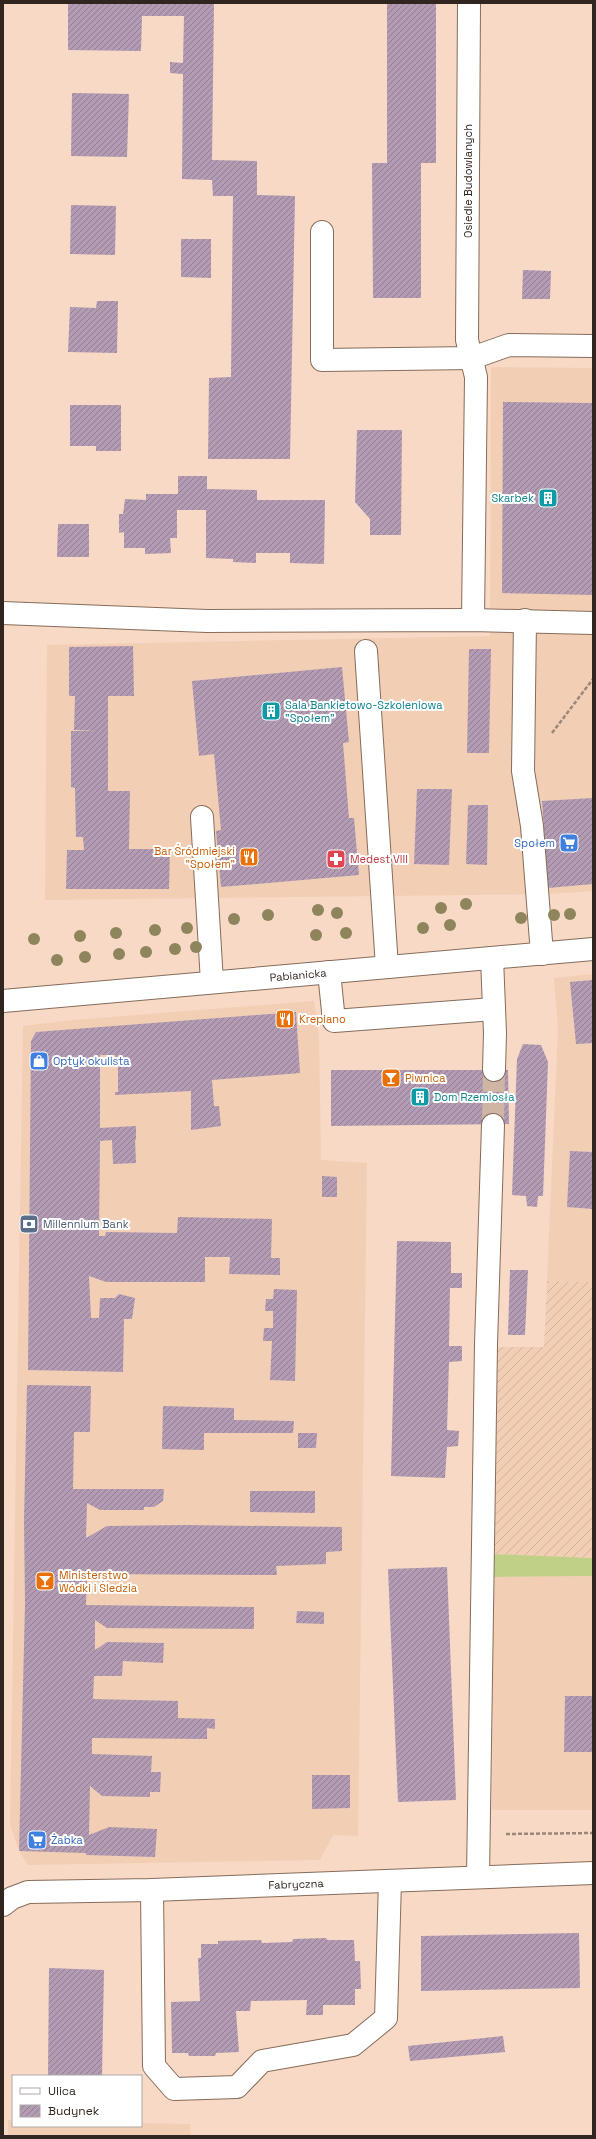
<svg xmlns="http://www.w3.org/2000/svg" width="596" height="2139" viewBox="0 0 596 2139" font-family="'Space Grotesk',sans-serif">
<defs>
<pattern id="industrial-furrows" width="10" height="10" patternUnits="userSpaceOnUse"><rect width="10" height="10" fill="#f2ceb5"/><path d="M-1 1l2-2M0 10L10 0M9 11l2-2" fill="none" stroke="#d0b19b"/></pattern>
<pattern id="building-hatch" width="6" height="6" patternUnits="userSpaceOnUse"><rect width="6" height="6" fill="#b29bb3"/><path d="M-1 1l2-2M0 6l6-6M5 7l2-2" fill="none" stroke="#917e91"/></pattern>
</defs>
<rect width="100%" height="100%" fill="#f7d9c5"/>
<g fill="#f2ceb5">
<path d="M491,367L593,368V891L549,894L45,900L47,645L490,636Z"/>
<path d="M593,974V1282L547,1281L558,1029L554,978Z"/>
<path d="M314,1001L319,1036L321,1160L367,1163L358,1836L333,1835L320,1860L28,1865L19,1851L10,1824L23,1026L73,1020Z"/>
<path d="M593,1576V1810H492L493,1577Z"/>
<path d="M8,2120H13V2126H141V2123L190,2124L191,2136H8Z"/>
</g>
<path fill="url(#industrial-furrows)" d="M547,1281L593,1282V1558L493,1554L495,1347H544Z"/>
<path fill="#c1d087" d="M493,1554L593,1558V1576L493,1577Z"/>
<g fill="url(#building-hatch)">
<path d="M68,3H214L212,160L257,161V195L295,196L290,459H208L209,378L231,377L233,196H213L212,180L182,179L183,74L170,73V62L183,63L184,16H142L141,51L68,50Z"/>
<path d="M387,3H436V163H421V298H373L372,163H387Z"/>
<path d="M72,93L129,94L127,157L71,156Z"/>
<path d="M71,205L116,206L115,255L70,254Z"/>
<path d="M181,239H211V278L181,277Z"/>
<path d="M523,270L551,271L550,299H522Z"/>
<path d="M97,301H118L117,353L68,352L70,307L96,308Z"/>
<path d="M503,402L593,403V595L502,593Z"/>
<path d="M70,405H121V451H96V446H70Z"/>
<path d="M357,430H402L401,535H370V519L355,502Z"/>
<path d="M178,476H207V489L257,490V500H325L324,564L290,563V553H256V563L233,562V559L206,558V510H177V538H170L171,553L145,554V548H124V532L119,533V514H123L125,499L146,500V494H178Z"/>
<path d="M58,524H89V557H57Z"/>
<path d="M133,646L134,696H108V791H130L129,849H170L169,889H66L67,850H84L83,837H76L75,788L71,787V731H96L74,730L75,696H69V647Z"/>
<path d="M469,649H491L489,753H467Z"/>
<path d="M342,667L349,742L343,743L349,818H354L359,875L221,887L216,831L221,830L214,754L199,756L192,681Z"/>
<path d="M417,789H452L449,865L414,864Z"/>
<path d="M593,798V884L548,888L542,801Z"/>
<path d="M468,805H488L487,865L466,864Z"/>
<path d="M593,980V1043L576,1044L570,982Z"/>
<path d="M296,1012L300,1073L212,1080L214,1106H219L221,1126L191,1130V1091L115,1095V1092H118V1057H115V1055H100V1128L136,1126V1140H135L136,1163L113,1164L112,1140L100,1141L99,1236H105L106,1232L177,1233L178,1217L272,1219L271,1258H280V1275L229,1274L230,1257H205V1282H106L89,1276L91,1318H99L100,1298H115L119,1294L135,1298L132,1319H124L123,1372L28,1370L31,1041L36,1032Z"/>
<path d="M523,1044L541,1045L548,1062L543,1196H538L537,1207L527,1206L526,1196L512,1195L517,1059Z"/>
<path d="M331,1070H508L509,1124L331,1126Z"/>
<path d="M570,1151L593,1152V1209L567,1207Z"/>
<path d="M322,1176L337,1177V1197H322Z"/>
<path d="M397,1241L451,1242V1273H462V1288H450L449,1346H462V1361L449,1362L447,1430L459,1431L458,1446L447,1447L445,1478L391,1476Z"/>
<path d="M510,1270H528L525,1335H508Z"/>
<path d="M274,1289L297,1290L295,1381L270,1380L272,1341H263L264,1328H273V1311H265L266,1299H273Z"/>
<path d="M27,1385L91,1386L90,1432H74L73,1489H164L163,1501L154,1507H144V1510H100L87,1503L86,1538L107,1526L186,1525L342,1527V1551L326,1552V1564L276,1566L277,1575L87,1574L86,1605L254,1607V1629L107,1628L95,1620V1650L107,1642L164,1643L163,1663L123,1661L122,1676H94L93,1699L178,1701V1718L215,1719V1729L207,1728V1739L92,1738V1754L152,1756L151,1772H161L160,1792H150V1797L102,1796L90,1786L89,1835L109,1827L157,1829L155,1857L86,1855V1853L19,1851L25,1604L24,1520Z"/>
<path d="M163,1406L234,1408V1420L294,1421L293,1433H204V1450L162,1449Z"/>
<path d="M298,1433H317L316,1448H298Z"/>
<path d="M250,1491H315V1513L250,1512Z"/>
<path d="M447,1567L456,1800L398,1802L388,1569Z"/>
<path d="M297,1611L324,1612V1624L296,1623Z"/>
<path d="M565,1696H593V1752H564Z"/>
<path d="M312,1775H350V1808L312,1809Z"/>
<path d="M579,1933L580,1988L421,1991V1936Z"/>
<path d="M326,1938L327,1940H354L355,1961H360L361,1989H355V2005H323V2015H306L307,2000L251,2001L250,2011H236L239,2052L216,2053L215,2056H189L188,2053H172L171,2002L200,2001L198,1958H201V1944H218V1941L261,1940L262,1943L292,1942L293,1939Z"/>
<path d="M49,1968L104,1970L102,2076H48Z"/>
<path d="M503,2036L505,2052L410,2061L408,2046Z"/>
</g>
<g fill="none" stroke-linecap="round" stroke-linejoin="round">
<path stroke="#cfb5a4" stroke-width="22" stroke-dasharray="22 11" stroke-linecap="butt" d="M493,1125L494,1070"/>
<g stroke="#866c5a" stroke-width="24">
<g id="minor">
<path d="M469,3L467,340L476,377L473,620"/>
<path d="M322,232V360L472,358L509,345L593,346"/>
<path d="M3,613L207,621L473,620L593,623"/>
<path d="M525,620L523,771L532,826L542,954"/>
<path d="M366,651L387,967"/>
<path d="M202,817L212,982"/>
<path d="M492,958L495,1033L494,1070"/>
<path d="M329,972L334,1021L494,1009"/>
<path d="M3,1001L593,949"/>
<path d="M478,1877L486,1344L493,1125"/>
<path d="M152,1890L154,2066L174,2089L237,2087L262,2061L353,2045L386,2018L390,1881"/>
<path d="M3,1905L12,1898L28,1892L152,1890L593,1873"/>
</g>
</g>
<g stroke="#9b8678" stroke-width="2.5" stroke-dasharray="4 2" stroke-linecap="butt">
<path d="M552,733L593,679"/>
<path d="M506,1834L593,1833"/>
</g>
<use href="#minor" stroke="#fff" stroke-width="22"/>
</g>
<g fill="#8e855d">
<circle cx="466" cy="904" r="6"/>
<circle cx="441" cy="908" r="6"/>
<circle cx="318" cy="910" r="6"/>
<circle cx="337" cy="913" r="6"/>
<circle cx="570" cy="914" r="6"/>
<circle cx="268" cy="915" r="6"/>
<circle cx="554" cy="915" r="6"/>
<circle cx="521" cy="918" r="6"/>
<circle cx="234" cy="919" r="6"/>
<circle cx="450" cy="925" r="6"/>
<circle cx="187" cy="928" r="6"/>
<circle cx="423" cy="928" r="6"/>
<circle cx="155" cy="930" r="6"/>
<circle cx="116" cy="933" r="6"/>
<circle cx="346" cy="933" r="6"/>
<circle cx="316" cy="935" r="6"/>
<circle cx="80" cy="936" r="6"/>
<circle cx="34" cy="939" r="6"/>
<circle cx="196" cy="947" r="6"/>
<circle cx="175" cy="949" r="6"/>
<circle cx="146" cy="952" r="6"/>
<circle cx="119" cy="954" r="6"/>
<circle cx="85" cy="957" r="6"/>
<circle cx="57" cy="960" r="6"/>
</g>
<defs>
<g id="building-square" transform="scale(1)"><rect x="-9" y="-9" width="18" height="18" rx="4" fill="#0f9aa8" stroke="#fff"/><path d="M-4-6H4V6H1V3H-1V6H-4ZM-2.5-4.3h1.7v1.8h-1.7ZM.8-4.3h1.7v1.8H.8ZM-2.5-1h1.7V.8h-1.7ZM.8-1h1.7V.8H.8Z" fill="#fff"/></g>
<g id="supermarket-square" transform="scale(1)"><rect x="-9" y="-9" width="18" height="18" rx="4" fill="#3f7fe0" stroke="#fff"/><path d="M-6-5.5h2.5l.6 2H6L4.5 2H-2.5L-4.4-4H-6ZM-1.5 3.2a1.3 1.3 0 1 0 .1 0ZM3 3.2a1.3 1.3 0 1 0 .1 0Z" fill="#fff"/></g>
<g id="restaurant-square" transform="scale(1)"><rect x="-9" y="-9" width="18" height="18" rx="4" fill="#e8710a" stroke="#fff"/><path d="M-5-6h1v4h1v-4h1v4h1v-4h1v5L-1.5 .5V6h-2V.5L-5-1ZM5-6V6H3V1.5H1.5Q1.5-4 5-6Z" fill="#fff"/></g>
<g id="pharmacy-square" transform="scale(1)"><rect x="-9" y="-9" width="18" height="18" rx="4" fill="#e0444e" stroke="#fff"/><path d="M-2-6h4v4h4v4h-4v4h-4v-4h-4v-4h4Z" fill="#fff"/></g>
<g id="shop-square" transform="scale(1)"><rect x="-9" y="-9" width="18" height="18" rx="4" fill="#3f7fe0" stroke="#fff"/><path d="M-5-2.5h2.3a2.7 3.5 0 0 1 5.4 0H5L5.5 6h-11ZM-1.5-2.5h3a1.5 2.3 0 0 0-3 0Z" fill="#fff"/></g>
<g id="bar-square" transform="scale(1)"><rect x="-9" y="-9" width="18" height="18" rx="4" fill="#e8710a" stroke="#fff"/><path d="M-6-5H6L.8 .8V4.5H3.5V6h-7V4.5H-.8V.8Z" fill="#fff"/></g>
<g id="bank-square" transform="scale(1)"><rect x="-9" y="-9" width="18" height="18" rx="4" fill="#5c6f8a" stroke="#fff"/><path d="M-6-4H6V4H-6ZM0-2.3a2.3 2.3 0 1 0 0 4.6a2.3 2.3 0 1 0 0-4.6Z" fill="#fff"/></g>
</defs>
<g fill-rule="evenodd">
<use href="#building-square" x="548" y="498"/>
<use href="#building-square" x="271" y="711"/>
<use href="#supermarket-square" x="569" y="843"/>
<use href="#restaurant-square" x="249" y="857"/>
<use href="#pharmacy-square" x="336" y="859"/>
<use href="#restaurant-square" x="285" y="1019"/>
<use href="#shop-square" x="39" y="1061"/>
<use href="#bar-square" x="391" y="1078"/>
<use href="#building-square" x="420" y="1097"/>
<use href="#bank-square" x="29" y="1224"/>
<use href="#bar-square" x="45" y="1581"/>
<use href="#supermarket-square" x="37" y="1840"/>
</g>
<g text-anchor="middle" dominant-baseline="central" stroke-width="4" stroke-linejoin="round" paint-order="stroke">
<g font-size="11" fill="#31261f" stroke="#fff">
<text transform="translate(468 181) rotate(-90)">Osiedle Budowlanych</text>
<text transform="translate(298 975) rotate(-5)">Pabianicka</text>
<text transform="translate(296 1884) rotate(-2)">Fabryczna</text>
</g>
<g font-size="11" fill="#0d838f" stroke="#fff" text-anchor="start">
<text x="534" y="498" text-anchor="end">Skarbek</text>
<text x="285" y="705">Sala Bankietowo-Szkoleniowa<tspan x="285" dy="13">"Społem"</tspan></text>
<text x="434" y="1097">Dom Rzemiosła</text>
</g>
<g font-size="11" fill="#366cbe" stroke="#fff" text-anchor="start">
<text x="555" y="843" text-anchor="end">Społem</text>
<text x="53" y="1061">Optyk okulista</text>
<text x="51" y="1840">Żabka</text>
</g>
<g font-size="11" fill="#c56008" stroke="#fff" text-anchor="start">
<text x="235" y="851" text-anchor="end">Bar Śródmiejski<tspan x="235" dy="13">"Społem"</tspan></text>
<text x="299" y="1019">Krepiano</text>
<text x="405" y="1078">Piwnica</text>
<text x="59" y="1575">Ministerstwo<tspan x="59" dy="13">Wódki i Śledzia</tspan></text>
</g>
<g font-size="11" fill="#be3a42" stroke="#fff" text-anchor="start">
<text x="350" y="859">Medest VIII</text>
</g>
<g font-size="11" fill="#4e5e75" stroke="#fff" text-anchor="start">
<text x="43" y="1224">Millennium Bank</text>
</g>
</g>
<rect width="596" height="2139" fill="none" stroke="#31261f" stroke-width="8"/>
<rect x="12" y="2075" width="130" height="52" fill="#ffffff" stroke="#ada8a5"/>
<rect x="20" y="2088" width="20" height="6" fill="#ffffff" stroke="#ada8a5"/>
<text x="48" y="2095" font-size="12" fill="#31261f">Ulica</text>
<rect x="20" y="2105" width="20" height="12" fill="url(#building-hatch)" stroke="#ada8a5"/>
<text x="48" y="2115" font-size="12" fill="#31261f">Budynek</text>
</svg>
